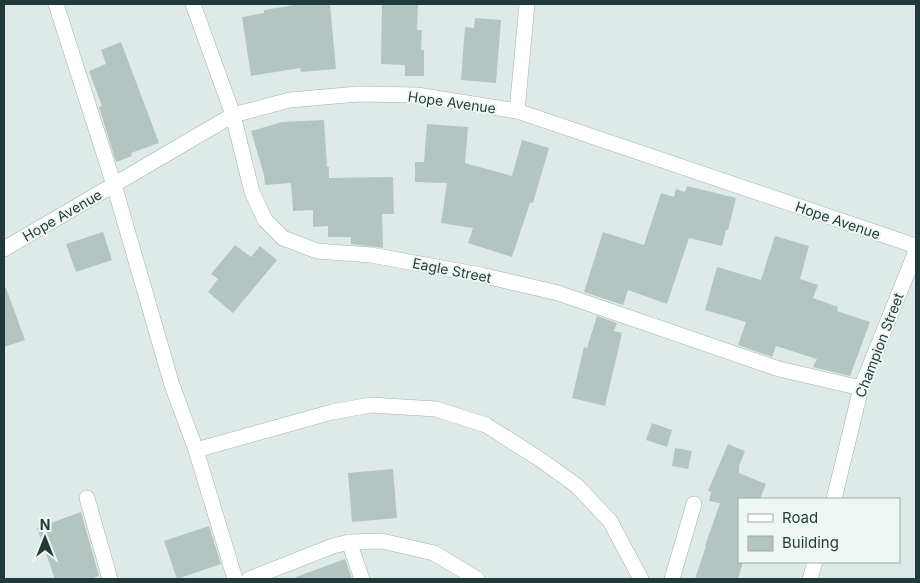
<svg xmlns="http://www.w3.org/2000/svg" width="920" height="583" viewBox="0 0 920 583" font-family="Inter,sans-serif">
<rect width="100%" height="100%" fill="#deeae7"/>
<g fill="#b3c5c1">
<path d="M295,4H330L336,69L301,72L300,68L251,76L242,17L264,13V10L295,5Z"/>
<path d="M382,4H418L417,30H422L421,50H424V76H405V65L381,64Z"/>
<path d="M475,18L501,20L496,83L461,80L465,27L474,28Z"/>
<path d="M121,42L159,143L131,153L132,156L116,162L99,107L102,106L89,71L106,64L101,50Z"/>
<path d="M324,120L327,167H329V178L393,177L394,214H382L383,248L351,244V237H328V226L313,227V210L293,211L291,183L265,185L264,175L251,131L282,122Z"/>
<path d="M427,124L468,127L465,163L512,176L522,140L549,148L533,203H530L512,257L468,243L473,228L441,223L447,183L415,182V162H424Z"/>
<path d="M687,186L736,198L728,230H726L722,246L689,238L667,304L628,290L623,305L584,292L603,232L644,245L661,193L674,197L676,189L685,192Z"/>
<path d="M103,232L112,260L76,272L66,244Z"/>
<path d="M775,236L809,246L800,279L818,285L813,298L838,307L837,311L870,322L850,376L813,367L817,359L776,346L772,357L738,345L746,322L705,310L717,267L761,280Z"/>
<path d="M235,245L251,257L260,246L277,260L233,313L208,292L218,279L211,274Z"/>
<path d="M4,288H6L25,340L4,347Z"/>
<path d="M597,316L617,323L614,331L622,333L605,406L572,398L584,347L587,348Z"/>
<path d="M652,423L672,430L667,447L646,440Z"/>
<path d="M728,444L745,451L739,466V473L766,484L760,499H739V562H743L738,579H695L706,546H705L720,503L709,501L711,492L708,491Z"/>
<path d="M675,448L692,451L688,469L672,466Z"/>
<path d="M393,469L397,518L352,522L348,473Z"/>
<path d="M81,512L99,576L90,579H55L37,528Z"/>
<path d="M209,526L221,564L177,579L164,541Z"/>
<path d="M345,559L352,579H296V577Z"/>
</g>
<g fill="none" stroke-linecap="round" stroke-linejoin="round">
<g stroke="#a1b2af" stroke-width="16">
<g id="minor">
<path d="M56,4L114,185L172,385L196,450L235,579"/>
<path d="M193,4L233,115L252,192L265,220L283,238L317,251L371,255L481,275L558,293L779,369L861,388"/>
<path d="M517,111L527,4"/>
<path d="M4,249L233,115L290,100L358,94L417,95L517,111L916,246"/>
<path d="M196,450L332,412L371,405L436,409L486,425L541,460L577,486L610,521L641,579"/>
<path d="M87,498L110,579"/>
<path d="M834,499L861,388L916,251"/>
<path d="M349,542L362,579"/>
<path d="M249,579L333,546L349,542L382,541L434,553L477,579"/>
<path d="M672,579L694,504"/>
<path d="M810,579L815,562"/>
</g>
</g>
<use href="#minor" stroke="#fff" stroke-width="15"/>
</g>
<g text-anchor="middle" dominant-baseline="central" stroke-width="4" stroke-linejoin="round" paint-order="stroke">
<g font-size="14" fill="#1f3a39" stroke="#eef7f4">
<text transform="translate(452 102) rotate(8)">Hope Avenue</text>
<text transform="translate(62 215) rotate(-30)">Hope Avenue</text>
<text transform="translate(838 220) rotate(19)">Hope Avenue</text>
<text transform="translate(452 270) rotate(11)">Eagle Street</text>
<text transform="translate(879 345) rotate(-69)">Champion Street</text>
</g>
</g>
<rect width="920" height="583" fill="none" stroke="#1f3a39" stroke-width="10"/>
<rect x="738" y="498" width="162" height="65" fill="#eef7f4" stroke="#9baba9"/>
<rect x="748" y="514" width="25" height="8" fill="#ffffff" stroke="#9baba9"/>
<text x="782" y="523" font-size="15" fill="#1f3a39">Road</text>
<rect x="748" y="536" width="25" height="15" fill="#b3c5c1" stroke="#9baba9"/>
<text x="782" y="548" font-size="15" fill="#1f3a39">Building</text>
<g transform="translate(45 538)" stroke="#eef7f4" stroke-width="4" paint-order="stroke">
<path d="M0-4L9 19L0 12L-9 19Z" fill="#1f3a39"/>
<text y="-8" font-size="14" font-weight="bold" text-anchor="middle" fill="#1f3a39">N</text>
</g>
</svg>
